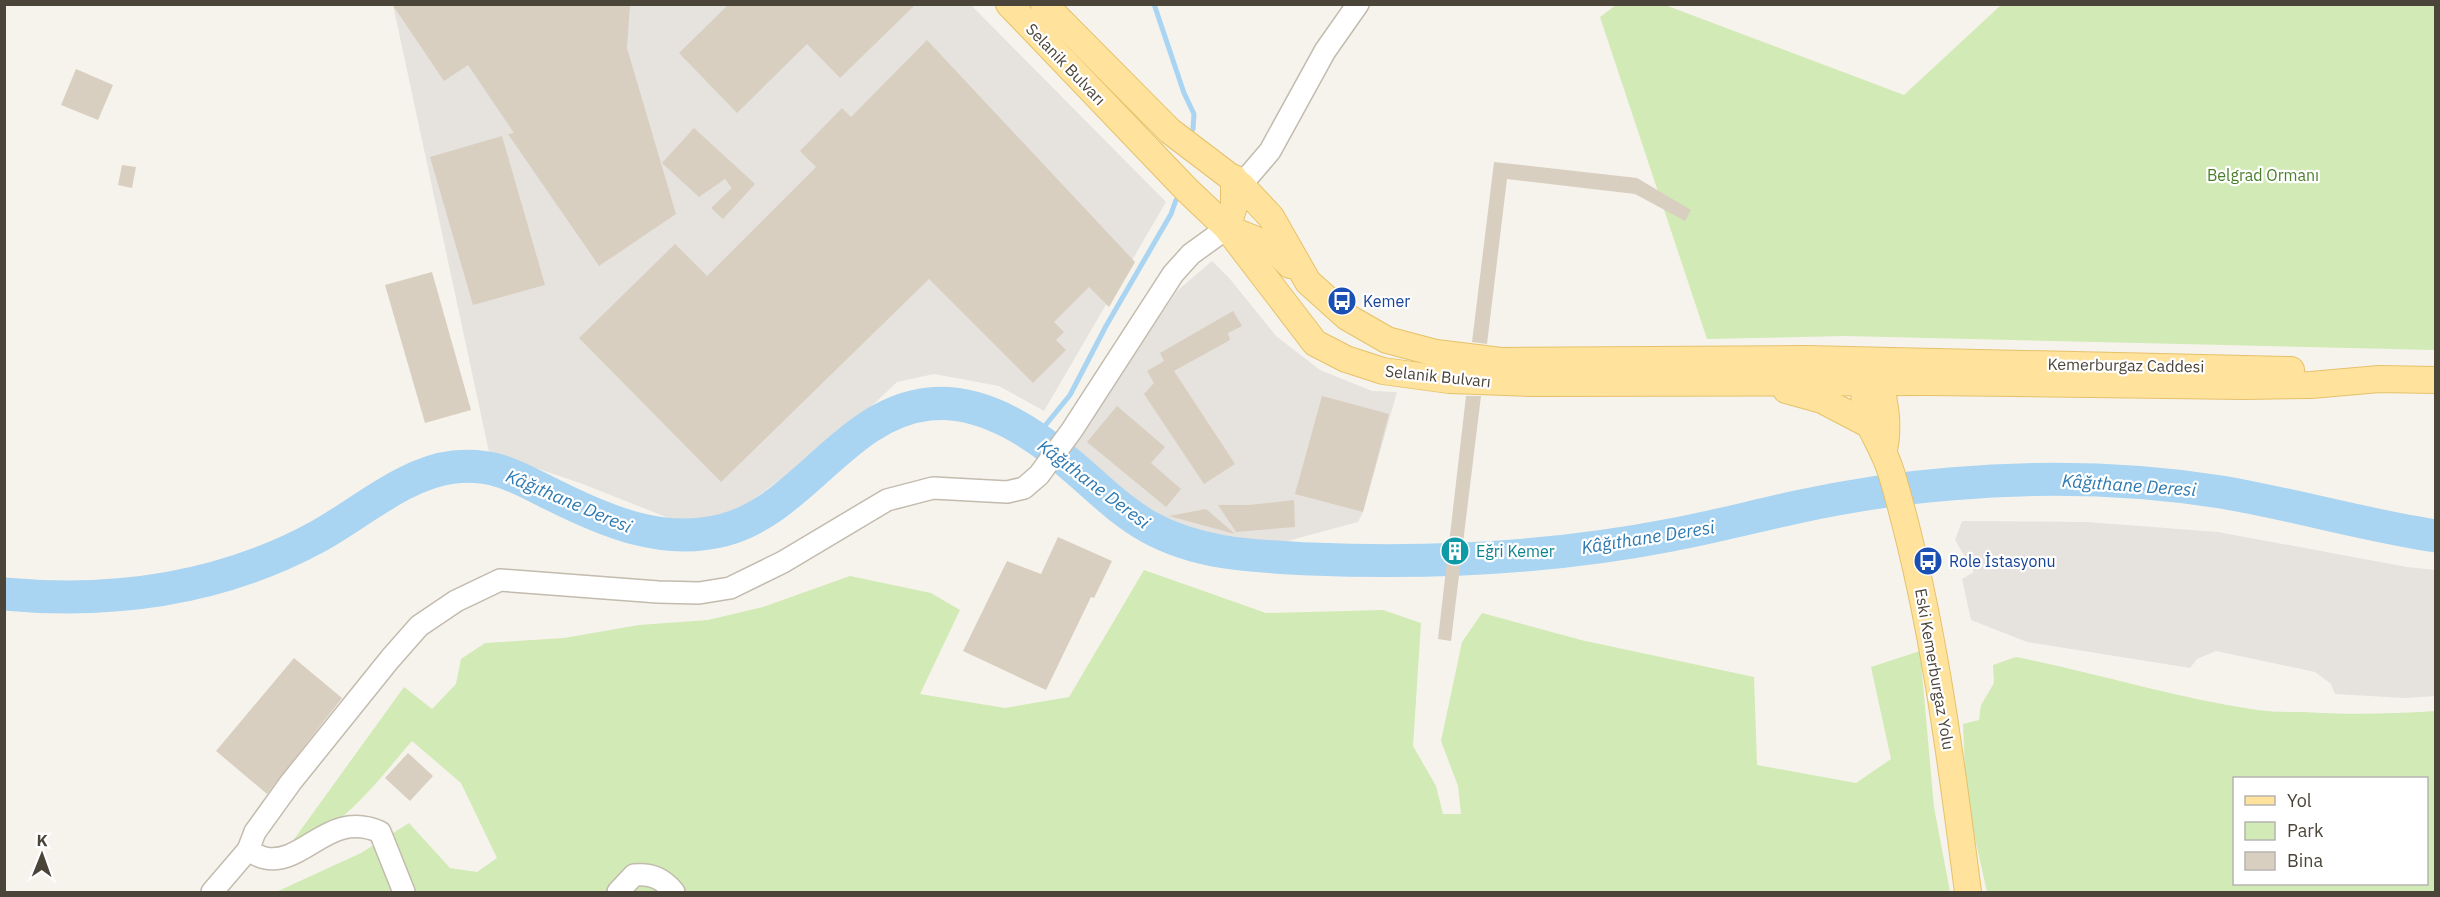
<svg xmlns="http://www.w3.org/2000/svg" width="2440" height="897" viewBox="0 0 2440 897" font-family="'IBM Plex Sans',sans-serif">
<rect width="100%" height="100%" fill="#f6f3ec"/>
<g fill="#e6e2dd">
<path d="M393,5H971L1166,202L1044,411L999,386L934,374L897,382L841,435L722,522L684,524L580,483L489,452Z"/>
<path d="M1212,261L1230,279L1276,336L1320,370L1372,391L1397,392L1363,512L1358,522L1280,543L1240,549L1200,541L1157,521L1115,491L1070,448L1177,291Z"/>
<path d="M1962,521L2087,522L2218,532L2407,567L2435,570V696L2405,698L2335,694L2331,684L2315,672L2216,651L2197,659L2190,668L2027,642L1971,620L1962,579L1974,572L1955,540Z"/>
</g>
<g fill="#d2eab5" fill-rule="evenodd">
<path d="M1616,5H1665L1904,95L2001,5H2435V350L1845,336L1707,339L1600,17Z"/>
<path d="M1144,570L1266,613L1383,610L1421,623L1413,746L1436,786L1443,814H1461L1458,786L1441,741L1462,642L1482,613L1581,640L1754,677L1757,765L1856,783L1891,759L1871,667L1920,651L1934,807L1950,892H276L361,853L409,823L450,868L477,872L497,858L461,783L412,741C381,776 340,835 292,842L404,687L432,709L456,684L461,659L485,643L564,638L639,625L708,620L763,607L850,576L931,593L960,610L920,694L1005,708L1069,697Z"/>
<path d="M2016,657C2097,673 2175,698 2257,710C2272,712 2288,712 2303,712C2347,715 2391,714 2435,711V892H1987L1966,798L1963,724L1979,720L1981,705L1994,683L1993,665ZM2234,778H2426V884H2234Z"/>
</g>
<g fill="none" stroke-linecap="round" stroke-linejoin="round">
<g stroke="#a9d4f2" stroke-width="5">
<path d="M1154,4L1184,93L1194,114L1193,129"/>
<path d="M1035,438L1070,395L1106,326L1171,214L1176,200"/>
</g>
<path stroke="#a9d4f2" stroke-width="33" d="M4,594C113,604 221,589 317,537C359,514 406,472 454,467C495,463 517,477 551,494C605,521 662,546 724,530C803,509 845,413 929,404C985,398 1038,436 1078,471C1101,491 1122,512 1149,527C1199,555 1255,556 1311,559C1432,564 1553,558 1671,535C1714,527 1755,516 1797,507C1848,496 1899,488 1950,484C2040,476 2132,478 2221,492C2293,504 2363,525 2436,536"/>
</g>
<g fill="#d8cfc1">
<path d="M392,4H630L627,48L676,214L599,266L508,134L514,133L468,65L444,81Z"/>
<path d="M729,4H916L840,78L807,44L737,113L679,53Z"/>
<path d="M927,40L1135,262L1109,307L1089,287L1054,322L1064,332L1056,340L1066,350L1033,383L929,279L721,482L579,338L675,244L707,276L816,167L800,151L842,108L851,117Z"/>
<path d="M76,69L113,85L98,120L61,105Z"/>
<path d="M694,128L755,184L723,219L711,208L732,188L725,179L699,197L662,163Z"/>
<path d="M502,136L545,285L473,305L430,157Z"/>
<path d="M1494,162L1637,178L1691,210L1685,221L1635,194L1507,179L1487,344L1472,342Z"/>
<path d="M122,165L136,167L132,188L118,185Z"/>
<path d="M432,272L471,410L425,423L385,285Z"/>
<path d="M1233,311L1242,326L1228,333L1230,340L1174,371L1235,464L1204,484L1144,394L1154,383L1147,371L1164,361L1160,353Z"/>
<path d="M1322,396L1389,414L1363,512L1295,494Z"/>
<path d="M1466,396H1481L1451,641L1438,639Z"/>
<path d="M1117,406L1165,447L1151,463L1181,489L1166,507L1087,442Z"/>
<path d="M1294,500L1295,527L1236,532L1218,505H1249Z"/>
<path d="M1206,509L1235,534L1169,516Z"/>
<path d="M1058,537L1112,561L1094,598L1091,597L1046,690L963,651L1007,561L1041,574Z"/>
<path d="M294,658L342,698L267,794L216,751Z"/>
<path d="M408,753L433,776L410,801L385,778Z"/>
</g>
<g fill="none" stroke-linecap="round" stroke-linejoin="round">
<g stroke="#c2bbae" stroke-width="24">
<g id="minor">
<path d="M1241,185L1270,151L1325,51L1358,4"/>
<path d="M248,850C253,853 259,857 265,858C304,866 329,809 380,832L404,892"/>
<path d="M212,892L248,850L255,832L291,782L390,659L419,626L456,601L500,580L658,592L699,593L730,588L783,562L887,500L933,488L1007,492L1024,488L1039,475L1072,430L1173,274L1191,254L1227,228"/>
<path d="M618,892L634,875C652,873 663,879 674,892"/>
</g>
</g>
<g stroke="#e6c16a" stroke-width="28">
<g id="major">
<path d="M1009,4L1187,190L1227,228L1315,343L1346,359L1383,371L1449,380L1531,383L1930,382L2244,386L2311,385L2379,379L2436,380"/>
<path d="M1044,4L1170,131L1241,185L1271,217L1308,282L1347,317L1387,340L1436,353L1501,361L1806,359L2291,370"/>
<path d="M1234,178V206L1227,228L1271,246L1290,265"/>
<path d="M1870,367C1853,422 1878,428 1892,475C1932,611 1950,752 1968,892"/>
<path d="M1874,367C1884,393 1890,422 1884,450"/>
<path d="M1786,390L1822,400L1868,424"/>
</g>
</g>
<use href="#minor" stroke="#fff" stroke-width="21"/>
<use href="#major" stroke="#ffe39c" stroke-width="26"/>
</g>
<defs>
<g id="bus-disc" transform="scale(1.5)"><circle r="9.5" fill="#1a4fb4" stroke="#fff"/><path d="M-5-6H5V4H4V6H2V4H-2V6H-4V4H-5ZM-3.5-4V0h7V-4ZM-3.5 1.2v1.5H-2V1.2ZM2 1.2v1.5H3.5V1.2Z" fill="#fff"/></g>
<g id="building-disc" transform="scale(1.5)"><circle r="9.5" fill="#0f9aa8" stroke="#fff"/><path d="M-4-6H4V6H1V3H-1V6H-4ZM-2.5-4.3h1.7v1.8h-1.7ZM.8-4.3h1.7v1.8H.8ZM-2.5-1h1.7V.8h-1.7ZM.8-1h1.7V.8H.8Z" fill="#fff"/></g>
</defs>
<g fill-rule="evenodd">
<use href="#bus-disc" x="1342" y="301"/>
<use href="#building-disc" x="1455" y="551"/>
<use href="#bus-disc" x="1928" y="561"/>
</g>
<g text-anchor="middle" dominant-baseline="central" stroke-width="4.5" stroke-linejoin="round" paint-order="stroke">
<g font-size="16" fill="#4b4439" stroke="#fff">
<text transform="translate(1066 64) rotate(46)">Selanik Bulvarı</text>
<text transform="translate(2126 365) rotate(1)">Kemerburgaz Caddesi</text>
<text transform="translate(1438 376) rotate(6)">Selanik Bulvarı</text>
<text transform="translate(1935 669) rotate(80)">Eski Kemerburgaz Yolu</text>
</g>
<g font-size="16" fill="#4a7f2a" stroke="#fff">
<text x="2263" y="175">Belgrad Ormanı</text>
</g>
<g font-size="16" fill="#164399" stroke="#fff" text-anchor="start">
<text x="1363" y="301">Kemer</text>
<text x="1949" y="561">Role İstasyonu</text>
</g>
<g font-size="16" fill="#0d838f" stroke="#fff" text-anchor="start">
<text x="1476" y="551">Eğri Kemer</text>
</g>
<g font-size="18" font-style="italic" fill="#2e7ab2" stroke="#fff">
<text transform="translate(1094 484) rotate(37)">Kâğıthane Deresi</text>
<text transform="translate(2129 485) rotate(4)">Kâğıthane Deresi</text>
<text transform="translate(569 501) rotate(23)">Kâğıthane Deresi</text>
<text transform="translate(1648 537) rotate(-9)">Kâğıthane Deresi</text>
</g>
</g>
<rect width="2440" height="897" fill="none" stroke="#4b4439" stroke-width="12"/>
<rect x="2233" y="777" width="195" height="108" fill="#ffffff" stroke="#b7b4b0" stroke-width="1.5"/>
<rect x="2245" y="796" width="30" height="9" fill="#ffe39c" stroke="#b7b4b0" stroke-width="1.5"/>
<text x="2287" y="807" font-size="18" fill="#4b4439">Yol</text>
<rect x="2245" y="822" width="30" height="18" fill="#d2eab5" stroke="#b7b4b0" stroke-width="1.5"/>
<text x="2287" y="837" font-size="18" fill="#4b4439">Park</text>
<rect x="2245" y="852" width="30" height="18" fill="#d8cfc1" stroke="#b7b4b0" stroke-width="1.5"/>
<text x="2287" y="867" font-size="18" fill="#4b4439">Bina</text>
<g transform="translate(42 855) rotate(1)" stroke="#ffffff" stroke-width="4.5" paint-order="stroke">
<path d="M0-4.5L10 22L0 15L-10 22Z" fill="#4b4439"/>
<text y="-9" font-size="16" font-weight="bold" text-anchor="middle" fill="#4b4439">K</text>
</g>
</svg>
